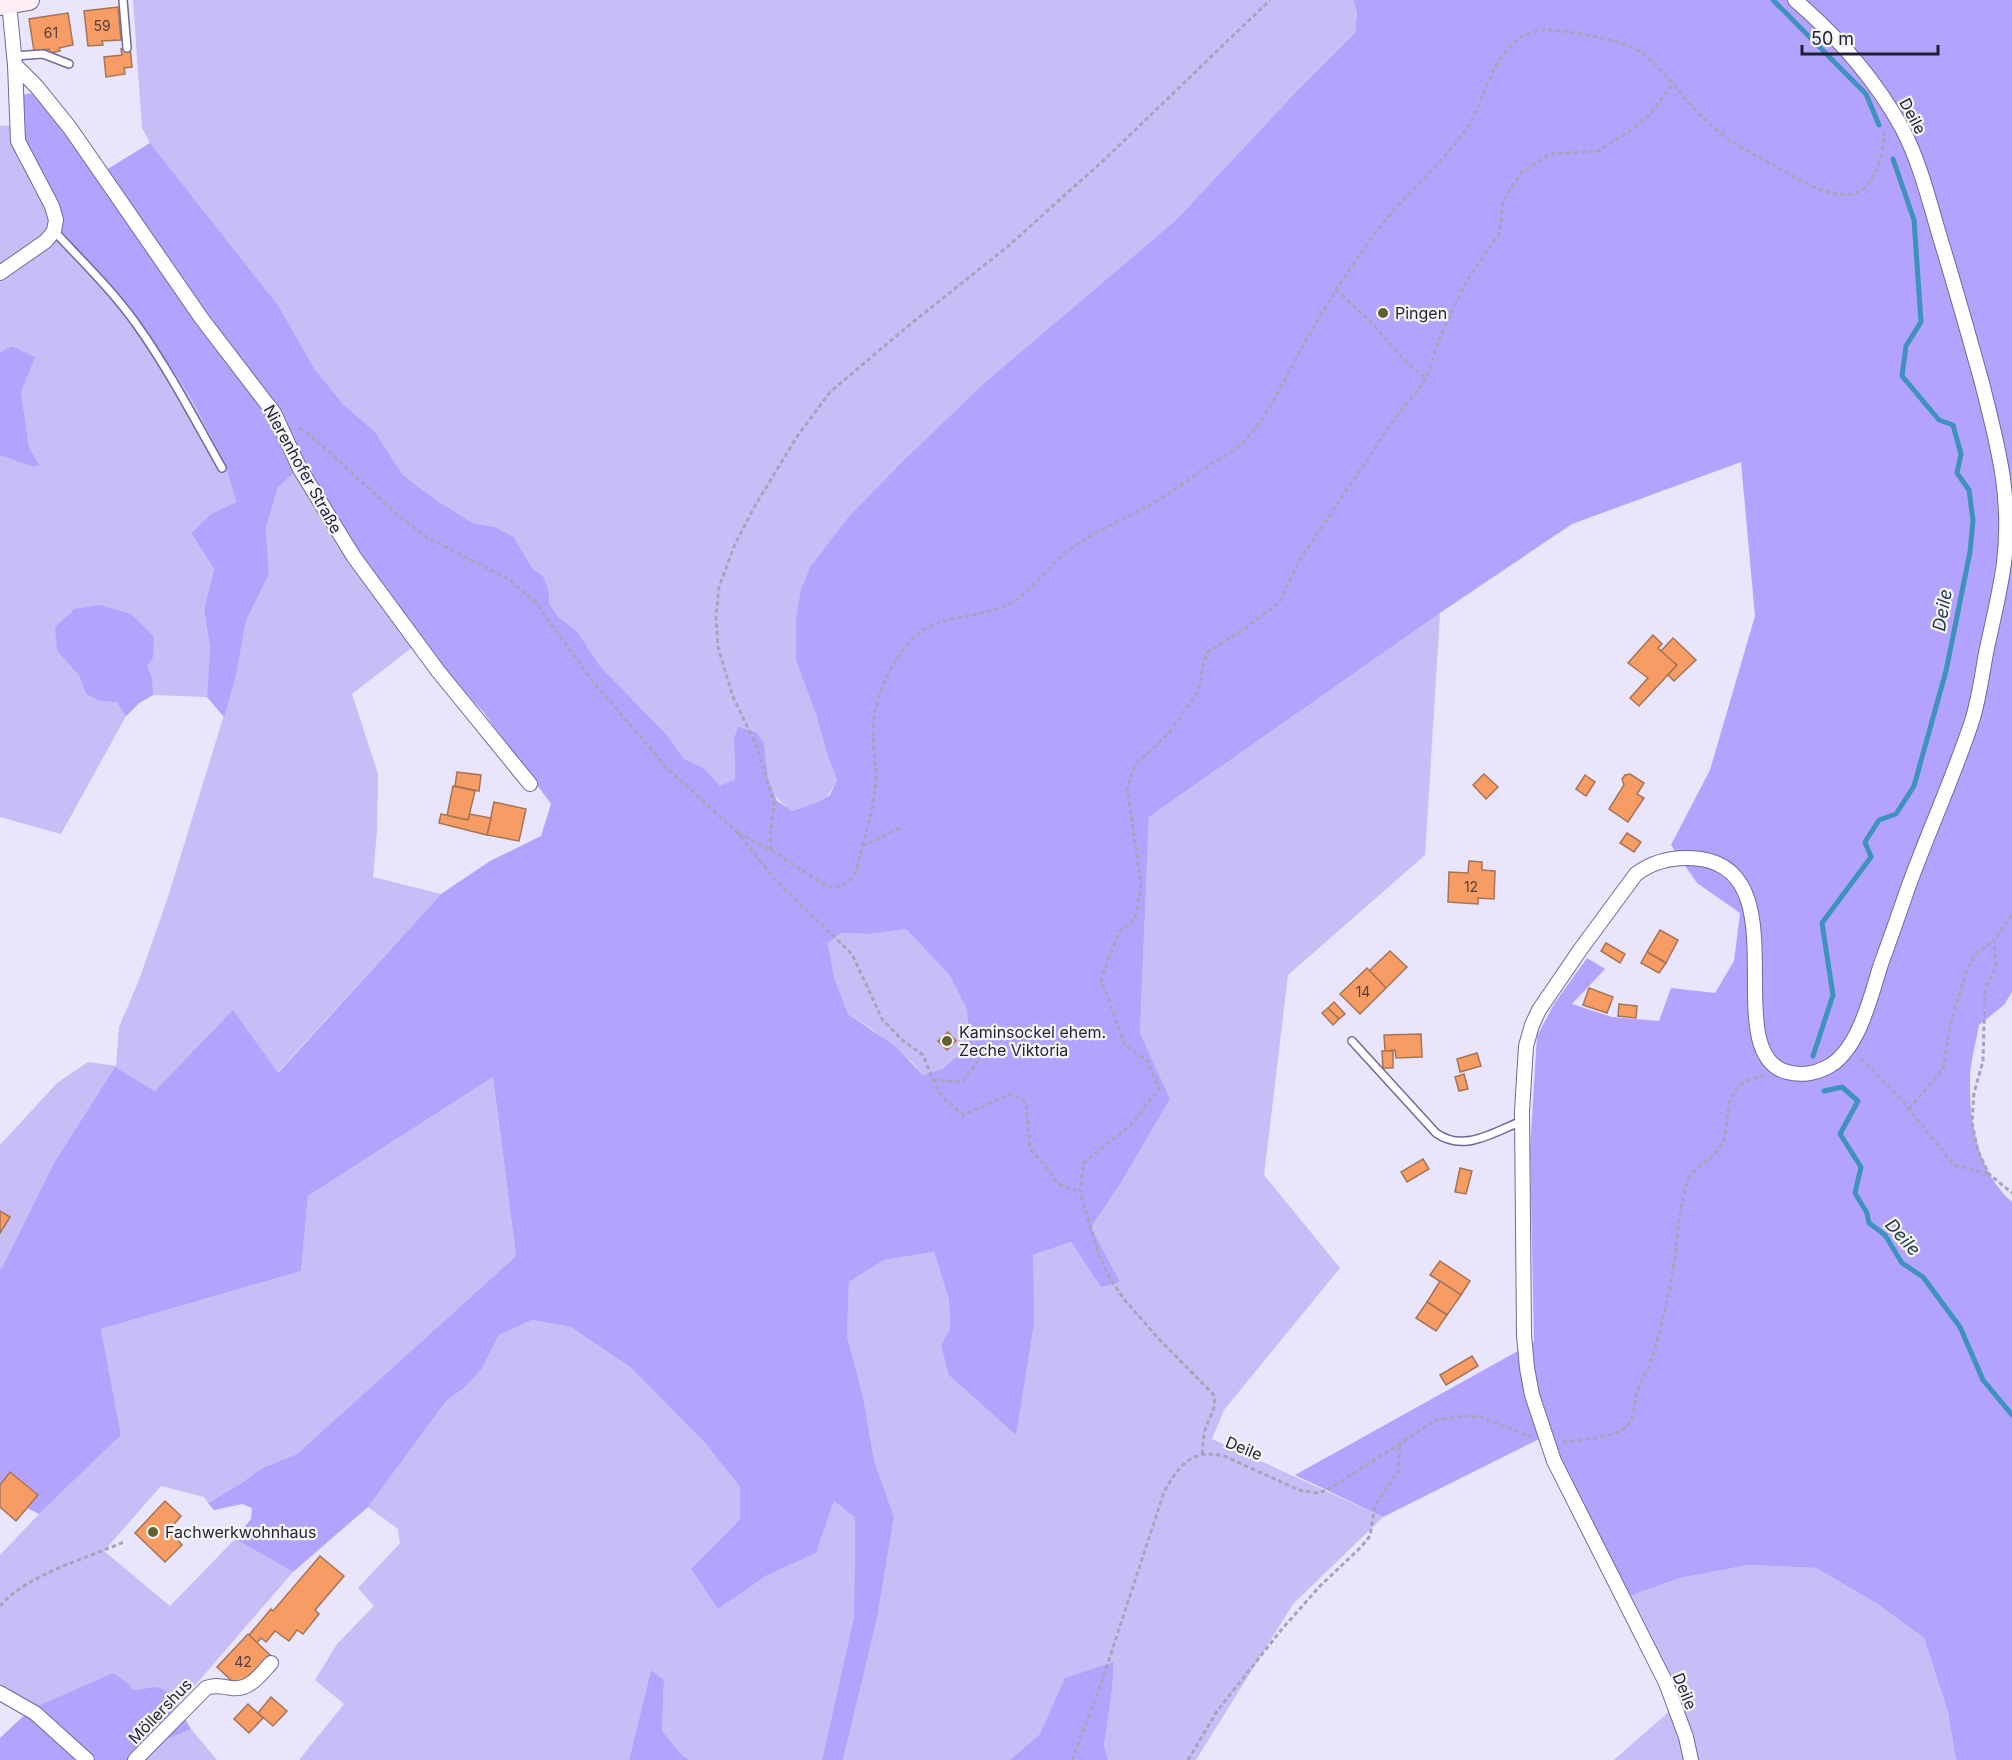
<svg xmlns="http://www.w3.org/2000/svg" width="2012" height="1760" viewBox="0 0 2012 1760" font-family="Inter,sans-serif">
<rect width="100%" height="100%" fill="#e8e5fc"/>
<g fill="#c7bef7">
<path d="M133,0H1353L1357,13L1355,33L1293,95L1176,220L983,384L905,459L849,516L810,567L801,589L816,714L827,754L837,780C826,804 816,803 792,811C765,793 767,773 764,743L749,730L738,726L734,738L735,780L720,786L704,768L684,759L667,735L600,666L577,631L558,617L549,603V591L543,576L532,568L514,537L495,527L473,523L436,500L403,475L375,432L343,404L314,368L278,305L150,143L142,128Z"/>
<path d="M13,125L51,207L52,232L141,322L192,400L226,467L236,502L211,514L191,533L214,569L204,610L210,647L207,697L153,695L139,703L126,716L61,834L0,817V456C14,457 26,468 40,466L29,447L21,392L34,357L12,346L0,352V126Z"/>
<path d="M298,469L419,642L352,694L378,774L377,831L373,877L441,894L277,1073L155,1091L115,1067L55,1161L2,1269L0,1268V1145L57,1083L88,1062L116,1066L119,1027L139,980L168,897L236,676L246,621L269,574L266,528L278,487Z"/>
<path d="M1440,613L1425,855L1288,975L1264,1175L1340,1268L1224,1410L1212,1439L1383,1517L1293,1604L1196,1760H1108L1104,1746L1112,1691L1114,1663L1066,1679L1040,1734L1010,1760H843L877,1619L894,1517L874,1460L863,1396L847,1336L849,1282L884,1260L934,1252L949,1300L950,1329L941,1345L1033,1255L1071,1242L1101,1286L1120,1282L1091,1227L1119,1186L1170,1099L1140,1034L1149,817Z"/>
<path d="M906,929L950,976L967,1010L969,1046L942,1069L923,1075L913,1063L872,1029L848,1014L834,977L828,943L841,933L870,934Z"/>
<path d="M493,1077L516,1256L297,1454L262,1468L240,1484L208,1503L204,1497L161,1486L104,1551L170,1606L235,1539L293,1572L178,1705L169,1695L152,1687L142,1691L133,1690L129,1684L31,1709L0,1690V1555L39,1514L121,1435L101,1329L301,1271L308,1196Z"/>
<path d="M532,1320L571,1327L631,1368L705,1443L740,1487V1519L691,1569L718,1609L766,1576L816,1553L834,1501L855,1518L854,1617L822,1760H690L683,1756L662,1731L664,1680L651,1670L629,1760H299L344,1704L315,1680L337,1644L374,1606L358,1588L400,1543L398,1529L368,1507L447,1400L463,1389L481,1370L499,1335Z"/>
<path d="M1748,1565L1816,1568L1876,1603L1924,1638L1948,1712L1956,1760H1614L1674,1707L1624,1598L1680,1578Z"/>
<path d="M191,1729L217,1760H134L165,1740Z"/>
</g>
<g fill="#b3a3fe" fill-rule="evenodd">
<path d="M1353,0H2012V992L2004,1005L1979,1025C1976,1043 1970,1062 1970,1080C1969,1124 1978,1171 2012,1202V1760H1956L1948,1712L1924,1638L1876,1603L1816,1568L1748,1565L1680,1578L1624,1598L1545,1436L1383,1517L1295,1475L1534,1342L1530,1150L1537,1036L1554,1004L1587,958L1605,969L1572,1004L1612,1017L1659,1021L1671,988L1715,993L1734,961L1740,913L1697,883L1671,845L1710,770L1755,616L1741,462L1572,524L1440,613L1149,817L1140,1033L1170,1099L1119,1186L1091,1227L1120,1282L1101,1287L1071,1242L1033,1255L1034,1323L1016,1435L949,1375L941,1345L950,1329L949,1300L934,1252L884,1260L849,1282L847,1336L863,1396L874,1460L894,1517L877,1619L843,1760H822L854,1617L855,1518L834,1501L816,1553L766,1576L718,1609L691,1569L740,1519V1487L705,1443L631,1368L571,1327L532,1320L499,1335L481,1370L463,1389L447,1400L368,1507L293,1572L235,1539L251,1519L252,1508L242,1504L214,1510L208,1503L240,1484L262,1468L297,1454L516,1256L493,1077L308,1196L301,1271L101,1329L121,1435L39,1514L0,1494V1268H2L55,1161L115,1067L155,1091L233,1010L278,1073L441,894L490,861L541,836L551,804L484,713L419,642L298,469L278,487L266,528L269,574L246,621L236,676L224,717L207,697L210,647L204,610L214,569L191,533L211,514L236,502L226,467L192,400L141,322L53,232L57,220L22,149L23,95L37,92L98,175L150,143L278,305L314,368L343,404L375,432L403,475L436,500L473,523L495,527L514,537L532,568L543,576L549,591V603L558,617L577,631L600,666L667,735L684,759L704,768L720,786L735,779L734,738L738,726L757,733L764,743L768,778L777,801L792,811L818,802L830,795L837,780L827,754L816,714L796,660V619L801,589L810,567L849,516L905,459L983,384L1176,220L1293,95L1355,33L1357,13ZM906,929L950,976L967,1010L969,1046L942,1069L923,1075L895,1046L848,1014L834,977L828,943L841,933L870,934Z"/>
<path d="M12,346L35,357L21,392L29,447L40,466C26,468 14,458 0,456V352Z"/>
<path d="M100,605L131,614L154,637L153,657L147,666L152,678L153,695L139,703L126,716L117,702L100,701L86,694L79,675L57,651L55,627L75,609Z"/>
<path d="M1114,1662L1112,1691L1104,1746L1108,1760H1010L1040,1734L1065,1678Z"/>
<path d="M651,1670L664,1680L662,1731L683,1756L690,1760H629Z"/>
<path d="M113,1673L129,1684L133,1690C141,1690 146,1688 153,1687C172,1686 183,1716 191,1729L165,1740L134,1760H0V1738L31,1709Z"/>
</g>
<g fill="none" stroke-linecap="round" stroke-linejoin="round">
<g stroke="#4092be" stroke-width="5">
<path d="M1773,0L1866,94L1879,125"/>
<path d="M1813,1056L1833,995L1822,923L1871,857L1865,842L1879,820L1896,814L1914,786L1946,671L1970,552L1973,520L1969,490L1957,473L1961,454L1953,425L1939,420L1902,376L1906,346L1921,322L1914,220L1893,159"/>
<path d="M1824,1091L1842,1087L1858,1101L1840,1134L1861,1167L1855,1193L1867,1213L1869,1223L1885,1235L1902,1263L1923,1277L1960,1327L1983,1380L2012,1415"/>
</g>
</g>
<g fill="#f69c64" stroke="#a77455" stroke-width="1.5">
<path d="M118,7L121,40L102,41L103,45L88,46L84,11Z"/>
<path d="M68,13L73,45L59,48L60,51L50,53L49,49L34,51L29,19Z"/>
<path d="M130,48L132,67L124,68L125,74L106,77L104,57L122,55L121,49Z"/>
<path d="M1653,635L1662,644L1658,648L1677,665L1639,706L1630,698L1648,678L1628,663Z"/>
<path d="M1673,638L1696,660L1674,681L1668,675L1677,665L1661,651Z"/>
<path d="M457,772L481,775L479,791L455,786Z"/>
<path d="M1484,774L1498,787L1486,799L1473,785Z"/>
<path d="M1630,774L1644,783L1637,794L1644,798L1628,822L1609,809L1624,785L1622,779L1625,775Z"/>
<path d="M1585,775L1595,782L1586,796L1576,789Z"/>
<path d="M453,786L475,791L468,820L447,816Z"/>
<path d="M494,802L526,809L519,841L487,835Z"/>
<path d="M441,814L468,820L470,814L491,818L487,835L439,823Z"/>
<path d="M1627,833L1641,842L1634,852L1620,843Z"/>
<path d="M1469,861L1482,862V870L1495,871L1494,899L1478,898V904L1448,902L1449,872L1468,873Z"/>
<path d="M1660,930L1678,940L1666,963L1647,952Z"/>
<path d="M1606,943L1625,954L1620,963L1601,951Z"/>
<path d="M1390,951L1407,967L1386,988L1369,971Z"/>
<path d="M1647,952L1666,963L1659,973L1641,963Z"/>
<path d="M1367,968L1386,988L1360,1014L1340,994Z"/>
<path d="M1589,988L1613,997L1607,1013L1583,1005Z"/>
<path d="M1334,1002L1345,1014L1339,1019L1328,1008Z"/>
<path d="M1619,1004L1637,1006L1636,1018L1618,1016Z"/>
<path d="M1328,1008L1339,1019L1333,1025L1322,1013Z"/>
<path d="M948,1032L956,1041L947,1050L938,1041Z"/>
<path d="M1421,1034L1422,1057L1396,1058L1395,1050L1385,1051L1384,1035Z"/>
<path d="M1382,1051H1393V1068H1383Z"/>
<path d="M1477,1053L1481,1066L1460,1072L1457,1059Z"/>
<path d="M1464,1074L1468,1089L1459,1091L1455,1077Z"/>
<path d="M1423,1159L1429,1169L1407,1182L1401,1172Z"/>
<path d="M1460,1168L1472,1171L1466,1194L1455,1192Z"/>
<path d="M0,1211L10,1217L0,1233Z"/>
<path d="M1440,1261L1470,1281L1461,1295L1430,1275Z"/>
<path d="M1440,1281L1461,1295L1447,1315L1427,1302Z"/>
<path d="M1427,1302L1447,1315L1436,1331L1416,1318Z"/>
<path d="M1472,1356L1478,1366L1446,1385L1440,1375Z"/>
<path d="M10,1472L38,1495L16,1521L0,1507V1485Z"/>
<path d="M165,1501L181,1516L169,1530L182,1545L165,1562L135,1533Z"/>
<path d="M320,1556L344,1576L315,1610L319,1614L303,1634L297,1630L289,1641L275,1631L266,1642L261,1638L257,1643L249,1635L271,1609L273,1611Z"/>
<path d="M248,1634L270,1655L249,1677L241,1683H234L217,1667Z"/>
<path d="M271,1697L287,1711L273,1726L258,1713Z"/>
<path d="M248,1704L263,1718L249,1733L234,1719Z"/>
</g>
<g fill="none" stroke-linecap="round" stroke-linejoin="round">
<g stroke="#71689b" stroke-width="10">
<g id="service">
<path d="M123,0L127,48"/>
<path d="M14,56L43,54L69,64"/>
<path d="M54,231C82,261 113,291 137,325C169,370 195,420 222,468"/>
<path d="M1352,1041L1436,1133C1464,1153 1494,1132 1522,1121"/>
</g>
</g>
<g stroke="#71689b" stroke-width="16">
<g id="minor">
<path d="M15,65L37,87L70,128L202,319L274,413L300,469L354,557L438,671L530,784"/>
<path d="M0,273L46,241L54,231L56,220L52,206L18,141L15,65L9,3"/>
<path d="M0,1693L35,1713L87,1760"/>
<path d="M135,1760L206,1688C215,1685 222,1686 231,1688C249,1691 260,1675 271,1663"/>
<path d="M1691,1760L1686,1737L1666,1683L1554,1461L1532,1395L1527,1368L1524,1335L1522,1111L1526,1046L1532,1025L1539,1010L1580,950L1636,874C1655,860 1678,856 1701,859C1800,874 1717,1053 1787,1072C1802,1076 1818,1073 1831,1065C1860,1046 1871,995 1881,964C1891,937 1900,911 1909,885C1929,830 1954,776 1972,721C1979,699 1982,675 1986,653C1992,624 2000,593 2004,563C2012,496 1998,447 1982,383C1969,336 1956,290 1942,244C1930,205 1921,164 1902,128C1875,79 1838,37 1795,0"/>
</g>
</g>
<g stroke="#71689b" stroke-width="22">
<path id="secondary" d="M0,5L29,0"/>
</g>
<g stroke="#a7a3ba" stroke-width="3" stroke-dasharray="4.5 3" stroke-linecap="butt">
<path d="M1336,290L1369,320L1409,365L1426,378"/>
<path d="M299,428L308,433L397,514L425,536L510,580L536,603L591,679L667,768L738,833L777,882L852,954L882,1019L902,1040L923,1055L933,1080L944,1099L964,1115L1010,1094L1026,1102L1030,1149L1044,1164L1058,1184L1080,1192"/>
<path d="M738,833L771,850L828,887C844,888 851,882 857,868C863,842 872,816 875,790C878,769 872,748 873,726C875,699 889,667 906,646C932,612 972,621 1007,605C1029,595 1047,568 1066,552C1092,533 1122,520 1150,505C1171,493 1190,478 1210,465C1222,457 1238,449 1248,437C1269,414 1283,382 1298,355C1317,320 1338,286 1361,253C1370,240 1379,227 1390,215C1416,185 1447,158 1469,125C1485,98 1493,54 1521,37C1527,34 1537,31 1544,30C1563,29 1621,40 1637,50C1666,69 1684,102 1710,124C1729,142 1754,155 1777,167C1804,182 1854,216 1874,175C1881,160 1884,145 1884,129"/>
<path d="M862,846L902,827"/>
<path d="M771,850L770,838L774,803L756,745L733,697L718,647L716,617L719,587L735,544L756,504L796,438L830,392L913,322L1007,247L1103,161L1270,0"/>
<path d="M2012,915L1994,940L1996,966L1985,989L1983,1061L1974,1093L1972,1123L1978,1151L1989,1174L2012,1193"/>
<path d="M1861,1058L1899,1097L1954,1165L1989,1174"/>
<path d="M933,1080L962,1082L995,1039"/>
<path d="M1909,1109L1943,1069L1951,1022L1966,972L1975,954L1994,940"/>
<path d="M1563,1442C1579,1440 1617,1438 1628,1425C1636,1415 1634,1400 1638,1390C1641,1380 1648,1371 1651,1361C1661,1329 1669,1295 1674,1263C1678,1235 1679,1208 1687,1182C1692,1166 1713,1161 1721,1146C1731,1127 1722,1096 1743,1083C1749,1079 1757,1078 1764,1075"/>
<path d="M1202,1454C1203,1446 1203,1438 1205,1430C1209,1416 1218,1409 1213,1394L1158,1338L1123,1298L1109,1277L1099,1255L1080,1192L1084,1162L1130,1126L1159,1089L1148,1062L1125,1045L1101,979L1119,932L1135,919L1141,884L1127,788L1135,765L1168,734L1198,692L1206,653L1243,630L1279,603L1299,561L1393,421L1418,390L1426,378L1440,337L1466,282L1500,232L1503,201L1521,173L1550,154L1598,151L1631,130L1650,115L1672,84"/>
<path d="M0,1606C26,1575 87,1558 124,1542"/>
<path d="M1072,1760L1103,1678L1164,1492C1178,1467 1191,1448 1224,1456L1299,1490L1315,1493L1328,1490L1436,1420L1464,1416L1481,1417L1531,1437"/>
<path d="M1188,1760L1217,1711L1282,1629L1320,1586L1361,1547L1370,1536L1375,1506L1398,1472L1400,1443"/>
</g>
<use href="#service" stroke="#fff" stroke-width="7"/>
<use href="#minor" stroke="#fff" stroke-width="14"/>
<use href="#secondary" stroke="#fdedf4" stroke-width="20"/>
</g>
<g fill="#606330" stroke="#f5f5f5" stroke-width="2">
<circle cx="1383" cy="313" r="6"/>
<circle cx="947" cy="1041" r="6"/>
<circle cx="153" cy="1532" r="6"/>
</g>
<g text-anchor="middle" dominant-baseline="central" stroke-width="4.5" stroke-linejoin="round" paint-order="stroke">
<g font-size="14" fill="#583e40">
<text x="102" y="25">59</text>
<text x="51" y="32">61</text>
<text x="1471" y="886">12</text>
<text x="1363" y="991">14</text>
<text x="243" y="1661">42</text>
</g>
<g font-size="16" fill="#231f34" stroke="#f5f5f5">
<text transform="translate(1913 116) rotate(62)">Deile</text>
<text transform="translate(303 469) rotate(61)">Nierenhofer Straße</text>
<text transform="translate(1244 1448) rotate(22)">Deile</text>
<text transform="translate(1685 1691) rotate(68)">Deile</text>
<text transform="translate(160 1711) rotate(-46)">Möllershus</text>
</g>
<g font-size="16" fill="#231f34" stroke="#f5f5f5" text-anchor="start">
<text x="1395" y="313">Pingen</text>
<text x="959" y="1032">Kaminsockel ehem.<tspan x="959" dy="18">Zeche Viktoria</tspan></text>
<text x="165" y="1532">Fachwerkwohnhaus</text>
</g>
<g font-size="18" font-style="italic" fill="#233c49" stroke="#f5f5f5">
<text transform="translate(1942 610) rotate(-80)">Deile</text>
<text transform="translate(1903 1237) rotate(48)">Deile</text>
</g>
</g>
<path d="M1802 45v9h136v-9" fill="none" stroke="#231f34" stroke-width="3"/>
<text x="1811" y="45" font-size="18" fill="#231f34" stroke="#f5f5f5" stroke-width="4.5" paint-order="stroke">50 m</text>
</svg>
